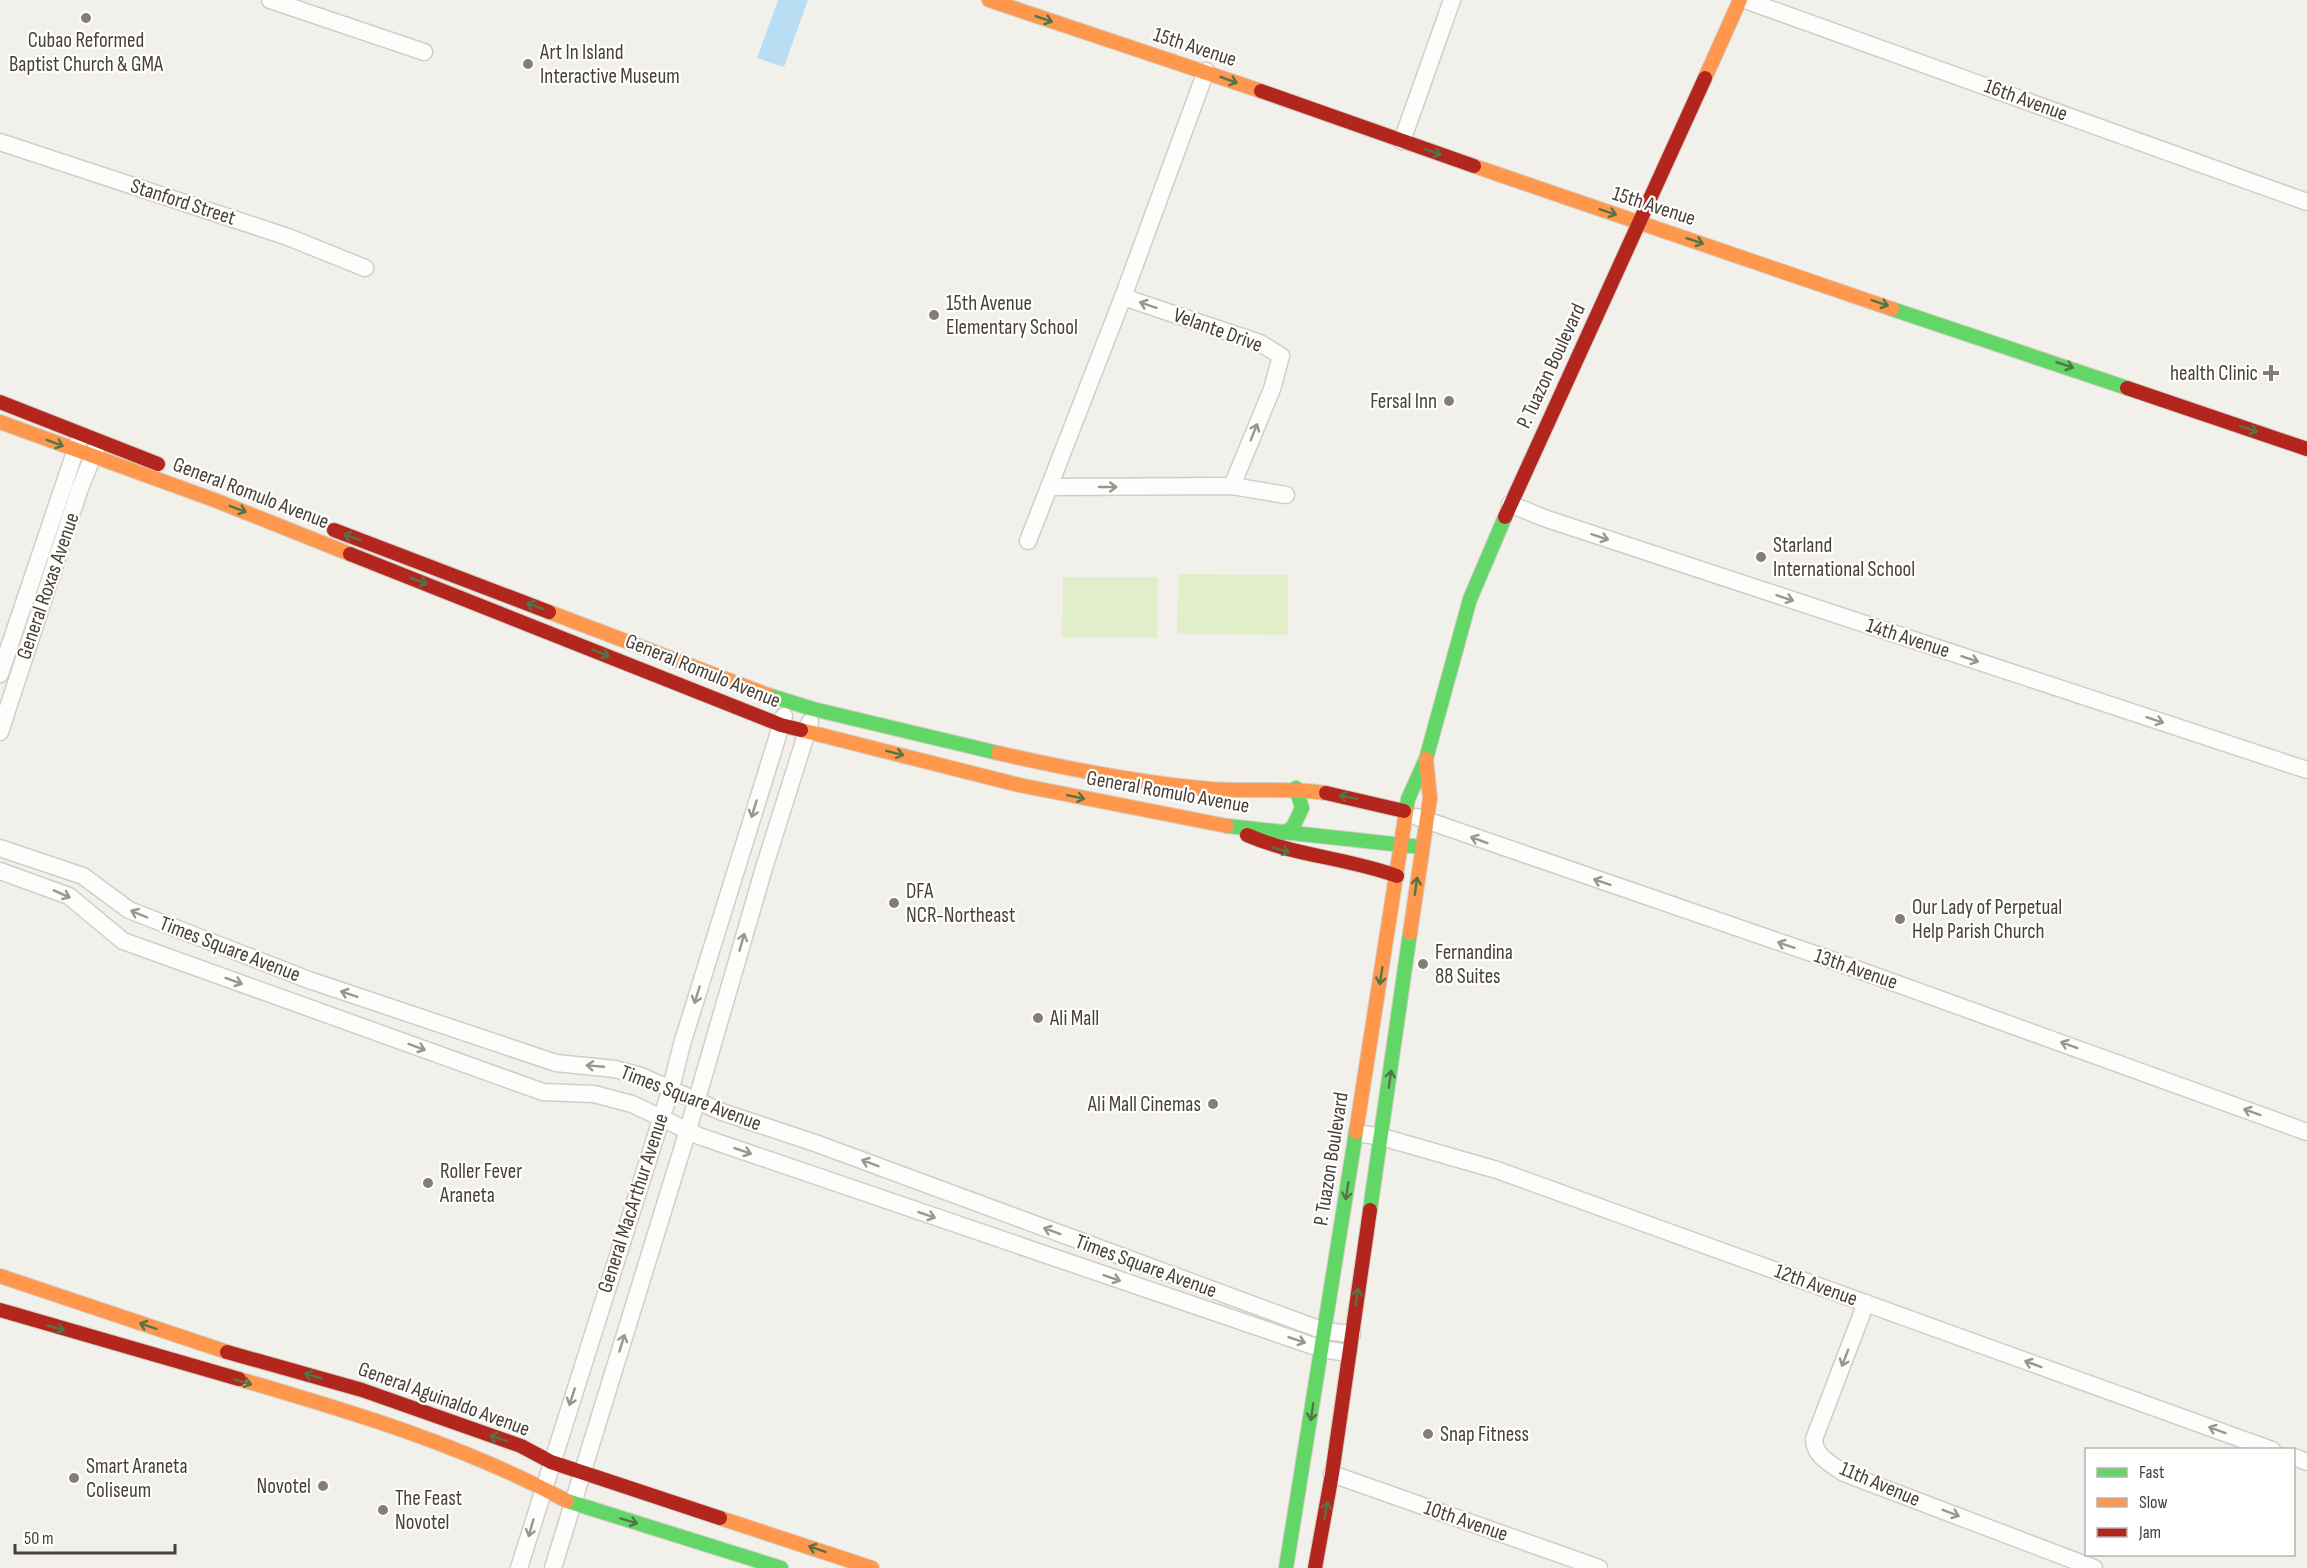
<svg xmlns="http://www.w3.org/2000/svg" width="2307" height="1568" viewBox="0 0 2307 1568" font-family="'Sofia Sans Condensed',sans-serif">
<rect width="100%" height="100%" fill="#f2f0eb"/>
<g fill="#e1eec9">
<path d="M1178,574L1288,575V635L1177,634Z"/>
<path d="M1063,577H1158L1157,638L1062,637Z"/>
</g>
<path fill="#b9def3" d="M778,0H808L784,67L757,58Z"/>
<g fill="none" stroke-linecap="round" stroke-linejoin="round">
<g stroke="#d0cec9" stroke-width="19">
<g id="street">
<path d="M270,0L424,52"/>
<path d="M1745,0L2307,202"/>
<path d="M1402,141L1452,0"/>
<path d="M0,142L288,237L365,268"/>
<path d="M1123,297L1260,343L1281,356L1272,389L1232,486"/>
<path d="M1049,487L1232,486L1286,495"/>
<path d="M1510,504L1544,518L2307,770"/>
<path d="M1028,541L1123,297L1206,71"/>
<path d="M0,674L79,440"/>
<path d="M0,732L80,488L97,446"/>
<path d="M1417,817L1823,957L2307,1132"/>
<path d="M0,848L83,876L129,910L309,980L556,1063L615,1069L641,1076L722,1112L815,1143L1324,1331L1352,1334"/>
<path d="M0,871L69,896L123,941L543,1092L594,1094L632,1104L699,1136L1322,1349L1348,1353"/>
<path d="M1357,1133L1382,1137L1497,1170L2272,1450"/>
<path d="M1866,1303L1814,1439C1814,1456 1831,1464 1844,1473L2094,1568"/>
<path d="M2294,1457L2307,1462"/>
<path d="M1332,1474L1599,1568"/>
<path d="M519,1568L671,1088L682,1044L784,716"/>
<path d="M553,1568L688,1130L764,868L810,722"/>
</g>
</g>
<g stroke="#d3cec3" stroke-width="16">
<g id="fast">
<path d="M1892,309L2127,388"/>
<path d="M768,695L813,709L998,753"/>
<path d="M1406,812L1408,799L1426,759L1470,599L1505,517"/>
<path d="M1227,826L1421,847"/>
<path d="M1284,833L1293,827L1302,808L1296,788"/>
<path d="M1370,1210L1410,933"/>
<path d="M567,1501L781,1568"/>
<path d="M1286,1568L1356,1132"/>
</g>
</g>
<g stroke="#d3cec3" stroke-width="16">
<g id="slow">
<path d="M989,0L1261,91"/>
<path d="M1705,78L1740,0"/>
<path d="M1474,166L1892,309"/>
<path d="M0,422L217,501L350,554"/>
<path d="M549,612L768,695"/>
<path d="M801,730L1019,785L1227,826"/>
<path d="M998,753C1068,769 1139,783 1211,789C1250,792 1287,787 1326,793"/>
<path d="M1410,933L1430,798L1426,759"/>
<path d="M1356,1132L1406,812"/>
<path d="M0,1276L227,1352"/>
<path d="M239,1379C352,1412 463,1445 567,1501"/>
<path d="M720,1518L872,1568"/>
</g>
</g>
<g stroke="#d3cec3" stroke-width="16">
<g id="jam">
<path d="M1261,91L1474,166"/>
<path d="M2127,388L2307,449"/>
<path d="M0,402L158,464"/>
<path d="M1505,517L1705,78"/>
<path d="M334,530L549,612"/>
<path d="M350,554L781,725L801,730"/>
<path d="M1326,793L1404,811"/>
<path d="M1247,835C1295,856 1348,858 1397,876"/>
<path d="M0,1310L239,1379"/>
<path d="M227,1352L362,1390L521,1446L551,1462L720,1518"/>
<path d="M1315,1568L1332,1474L1370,1210"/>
</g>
</g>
<use href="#street" stroke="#fdfdfc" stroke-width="16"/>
<use href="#fast" stroke="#63d668" stroke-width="14"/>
<use href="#slow" stroke="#ff974d" stroke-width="14"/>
<use href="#jam" stroke="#b3261e" stroke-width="14"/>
</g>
<defs><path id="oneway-shaft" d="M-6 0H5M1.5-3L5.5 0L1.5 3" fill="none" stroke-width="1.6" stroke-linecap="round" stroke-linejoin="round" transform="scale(1.5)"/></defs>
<g stroke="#527548">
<use href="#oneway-shaft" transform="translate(1044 19) rotate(19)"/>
<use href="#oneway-shaft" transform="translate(1229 80) rotate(20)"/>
<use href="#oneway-shaft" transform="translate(1433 152) rotate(19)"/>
<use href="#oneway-shaft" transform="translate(1608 212) rotate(18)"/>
<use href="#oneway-shaft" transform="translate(1695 241) rotate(19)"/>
<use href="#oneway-shaft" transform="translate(1880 303) rotate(19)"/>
<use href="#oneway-shaft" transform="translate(2065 365) rotate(19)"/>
<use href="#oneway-shaft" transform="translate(2249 429) rotate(19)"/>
<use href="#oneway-shaft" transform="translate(55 443) rotate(21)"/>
<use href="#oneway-shaft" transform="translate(238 509) rotate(21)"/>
<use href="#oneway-shaft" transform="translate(352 537) rotate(-159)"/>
<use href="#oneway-shaft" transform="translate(419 581) rotate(21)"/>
<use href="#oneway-shaft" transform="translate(535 606) rotate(-159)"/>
<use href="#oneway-shaft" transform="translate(601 653) rotate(22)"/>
<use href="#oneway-shaft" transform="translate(895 753) rotate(14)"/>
<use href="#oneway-shaft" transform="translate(1076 797) rotate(12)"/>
<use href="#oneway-shaft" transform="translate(1348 797) rotate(-169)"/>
<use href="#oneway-shaft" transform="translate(1281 850) rotate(17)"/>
<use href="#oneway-shaft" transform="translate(1416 886) rotate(-82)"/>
<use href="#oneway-shaft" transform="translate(1381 976) rotate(99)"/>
<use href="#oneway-shaft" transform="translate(1390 1079) rotate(-82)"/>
<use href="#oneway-shaft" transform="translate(1347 1191) rotate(99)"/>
<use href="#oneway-shaft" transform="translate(1357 1297) rotate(-81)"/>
<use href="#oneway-shaft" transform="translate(148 1326) rotate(-161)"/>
<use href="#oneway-shaft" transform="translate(56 1328) rotate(17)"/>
<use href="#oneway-shaft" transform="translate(313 1376) rotate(-164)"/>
<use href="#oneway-shaft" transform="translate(243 1382) rotate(16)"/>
<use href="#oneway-shaft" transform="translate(1312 1412) rotate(98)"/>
<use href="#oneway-shaft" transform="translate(498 1438) rotate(-161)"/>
<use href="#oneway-shaft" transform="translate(1326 1510) rotate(-80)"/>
<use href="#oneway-shaft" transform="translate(629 1521) rotate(17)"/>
<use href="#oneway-shaft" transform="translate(817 1549) rotate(-161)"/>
</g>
<g stroke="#9a968f">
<use href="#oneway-shaft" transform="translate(1148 305) rotate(-161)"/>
<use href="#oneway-shaft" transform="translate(1254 432) rotate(-68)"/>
<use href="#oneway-shaft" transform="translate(1108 487)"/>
<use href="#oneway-shaft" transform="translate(1600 537) rotate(18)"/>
<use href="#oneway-shaft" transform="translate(1785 598) rotate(18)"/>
<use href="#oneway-shaft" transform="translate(1970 659) rotate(18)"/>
<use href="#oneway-shaft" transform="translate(2155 720) rotate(18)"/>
<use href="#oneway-shaft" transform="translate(754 809) rotate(107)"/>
<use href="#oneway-shaft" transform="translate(1479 840) rotate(-160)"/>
<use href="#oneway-shaft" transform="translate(1602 882) rotate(-161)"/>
<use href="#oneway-shaft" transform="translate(62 894) rotate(24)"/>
<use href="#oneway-shaft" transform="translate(139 914) rotate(-157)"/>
<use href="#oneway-shaft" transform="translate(742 942) rotate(-74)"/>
<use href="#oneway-shaft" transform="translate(1786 945) rotate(-161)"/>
<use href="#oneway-shaft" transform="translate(234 981) rotate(20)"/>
<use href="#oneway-shaft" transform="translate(349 994) rotate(-161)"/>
<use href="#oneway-shaft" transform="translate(697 995) rotate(107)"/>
<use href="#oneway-shaft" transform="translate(2069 1045) rotate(-160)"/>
<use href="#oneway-shaft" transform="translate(417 1047) rotate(20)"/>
<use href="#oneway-shaft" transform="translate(595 1066) rotate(-175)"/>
<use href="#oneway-shaft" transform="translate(2252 1112) rotate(-160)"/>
<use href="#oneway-shaft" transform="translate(743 1151) rotate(19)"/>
<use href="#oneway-shaft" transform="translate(870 1163) rotate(-159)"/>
<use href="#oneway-shaft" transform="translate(927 1215) rotate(19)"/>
<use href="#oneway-shaft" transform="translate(1052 1231) rotate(-160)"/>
<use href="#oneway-shaft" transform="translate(1112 1278) rotate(19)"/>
<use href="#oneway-shaft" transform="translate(1297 1340) rotate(19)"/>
<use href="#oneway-shaft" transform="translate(622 1343) rotate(-73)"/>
<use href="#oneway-shaft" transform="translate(1845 1358) rotate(111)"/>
<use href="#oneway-shaft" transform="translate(2033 1364) rotate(-160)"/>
<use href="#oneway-shaft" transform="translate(572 1397) rotate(108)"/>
<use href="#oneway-shaft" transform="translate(2217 1430) rotate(-160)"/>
<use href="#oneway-shaft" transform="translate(1951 1513) rotate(21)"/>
<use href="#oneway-shaft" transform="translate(531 1528) rotate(106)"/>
</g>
<g fill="#847e75" stroke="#fff" stroke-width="2">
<circle cx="86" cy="18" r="6"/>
<circle cx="528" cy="64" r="6"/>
<circle cx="934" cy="315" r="6"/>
<path d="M2268 364h6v6h6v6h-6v6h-6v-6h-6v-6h6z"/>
<circle cx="1449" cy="401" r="6"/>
<circle cx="1761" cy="557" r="6"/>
<circle cx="894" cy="903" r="6"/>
<circle cx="1900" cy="919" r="6"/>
<circle cx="1423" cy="964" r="6"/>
<circle cx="1038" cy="1018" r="6"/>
<circle cx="1213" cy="1104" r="6"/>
<circle cx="428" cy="1183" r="6"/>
<circle cx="1428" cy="1434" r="6"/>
<circle cx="74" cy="1478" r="6"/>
<circle cx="323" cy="1486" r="6"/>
<circle cx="383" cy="1510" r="6"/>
</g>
<g text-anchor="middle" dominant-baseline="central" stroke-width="4.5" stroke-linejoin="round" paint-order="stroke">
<g font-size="21" fill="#494136" stroke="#fff" text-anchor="start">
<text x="86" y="40" text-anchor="middle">Cubao Reformed<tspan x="86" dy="24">Baptist Church &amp; GMA</tspan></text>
<text x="540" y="52">Art In Island<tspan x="540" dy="24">Interactive Museum</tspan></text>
<text x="946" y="303">15th Avenue<tspan x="946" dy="24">Elementary School</tspan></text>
<text x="2258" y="373" text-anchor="end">health Clinic</text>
<text x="1437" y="401" text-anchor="end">Fersal Inn</text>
<text x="1773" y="545">Starland<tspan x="1773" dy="24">International School</tspan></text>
<text x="906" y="891">DFA<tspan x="906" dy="24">NCR-Northeast</tspan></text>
<text x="1912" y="907">Our Lady of Perpetual<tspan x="1912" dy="24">Help Parish Church</tspan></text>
<text x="1435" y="952">Fernandina<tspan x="1435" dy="24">88 Suites</tspan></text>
<text x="1050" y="1018">Ali Mall</text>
<text x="1201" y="1104" text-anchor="end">Ali Mall Cinemas</text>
<text x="440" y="1171">Roller Fever<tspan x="440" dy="24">Araneta</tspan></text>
<text x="1440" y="1434">Snap Fitness</text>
<text x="86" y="1466">Smart Araneta<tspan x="86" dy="24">Coliseum</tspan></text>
<text x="311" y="1486" text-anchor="end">Novotel</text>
<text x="395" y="1498">The Feast<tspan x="395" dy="24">Novotel</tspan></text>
</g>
<g font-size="21" fill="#494136" stroke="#fff">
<text transform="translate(1195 47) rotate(18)">15th Avenue</text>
<text transform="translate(2026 100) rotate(20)">16th Avenue</text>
<text transform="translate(183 202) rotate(18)">Stanford Street</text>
<text transform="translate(1654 206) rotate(18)">15th Avenue</text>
<text transform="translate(1218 330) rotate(20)">Velante Drive</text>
<text transform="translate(1551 366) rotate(-65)">P. Tuazon Boulevard</text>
<text transform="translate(251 493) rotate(21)">General Romulo Avenue</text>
<text transform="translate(48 586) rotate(-71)">General Roxas Avenue</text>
<text transform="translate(1908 638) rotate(18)">14th Avenue</text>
<text transform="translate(703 671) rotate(22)">General Romulo Avenue</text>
<text transform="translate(1168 792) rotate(10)">General Romulo Avenue</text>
<text transform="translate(230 949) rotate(21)">Times Square Avenue</text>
<text transform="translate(1856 969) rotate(19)">13th Avenue</text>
<text transform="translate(691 1098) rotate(21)">Times Square Avenue</text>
<text transform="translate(1331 1159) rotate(-81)">P. Tuazon Boulevard</text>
<text transform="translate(633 1203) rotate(-72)">General MacArthur Avenue</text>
<text transform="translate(1146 1266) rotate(20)">Times Square Avenue</text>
<text transform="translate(1816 1285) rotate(20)">12th Avenue</text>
<text transform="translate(444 1399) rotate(20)">General Aguinaldo Avenue</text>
<text transform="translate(1880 1484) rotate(23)">11th Avenue</text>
<text transform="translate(1466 1521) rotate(19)">10th Avenue</text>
</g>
</g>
<rect x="2085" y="1448" width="210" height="108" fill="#ffffff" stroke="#b6b3af" stroke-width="1.5"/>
<rect x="2097" y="1468" width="30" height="9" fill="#63d668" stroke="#b6b3af" stroke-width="1.5"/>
<text x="2139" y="1478" font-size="18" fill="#494136">Fast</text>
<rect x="2097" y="1498" width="30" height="9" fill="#ff974d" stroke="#b6b3af" stroke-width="1.5"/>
<text x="2139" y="1508" font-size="18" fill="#494136">Slow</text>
<rect x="2097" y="1528" width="30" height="9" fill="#b3261e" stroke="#b6b3af" stroke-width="1.5"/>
<text x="2139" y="1538" font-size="18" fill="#494136">Jam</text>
<path d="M15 1544v9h160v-9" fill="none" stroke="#494136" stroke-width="3"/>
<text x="24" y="1544" font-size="18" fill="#494136" stroke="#ffffff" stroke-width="4.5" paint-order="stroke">50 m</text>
</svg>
